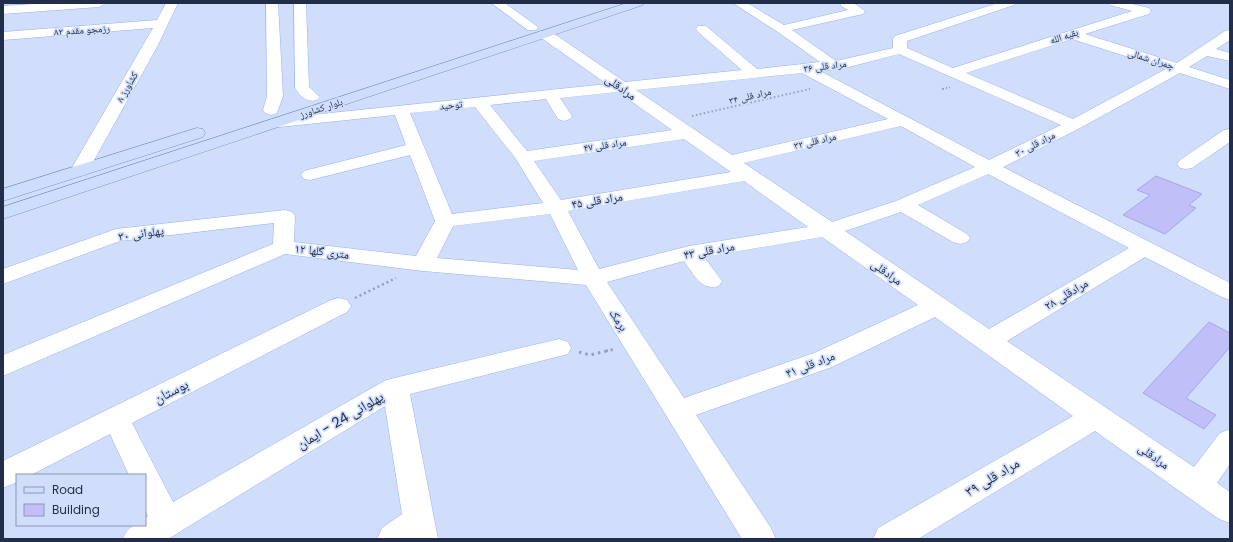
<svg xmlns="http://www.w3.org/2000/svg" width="1233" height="542" viewBox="0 0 1233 542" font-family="Poppins,'Noto Naskh Arabic',sans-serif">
<rect width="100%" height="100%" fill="#d1defb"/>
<g fill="#c0bff8" stroke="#a7a4ed">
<path d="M1156,176L1202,194L1189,205L1196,208L1165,234L1123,215L1150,195L1137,190Z"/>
<path d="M1209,322L1230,333V347L1186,398L1216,415L1204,429L1143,393Z"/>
</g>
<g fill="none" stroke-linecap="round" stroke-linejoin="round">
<g stroke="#93b2f5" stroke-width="1">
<g id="minor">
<path d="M50,3H105L103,5L99,7L3,14V6Z"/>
<path d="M166,3H178L157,47L88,171L85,175L79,176L73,175L70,171L153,28L3,40V32L157,20Z"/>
<path d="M266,3H278L283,96L277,113L271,115L265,113L263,110L267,96Z"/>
<path d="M294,3H306L309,87L320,97L317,100C307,103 300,96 295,88Z"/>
<path d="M491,3H505L538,27L536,30H528Z"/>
<path d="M733,3H747L784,25L848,10L841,6L840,3H856L855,4L865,11L863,14L792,30L836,61L893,48V39L895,36L998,3H1016L1014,5L907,41V48L953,68L1132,11L1110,5L1108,3H1128L1149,8L1151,11L1149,14L1085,34L1177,63L1225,31L1230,30V40L1216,49L1230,53V61L1207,56L1189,67L1230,80V89L1180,73L1080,128L1003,167L1230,283V300L1222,297L1145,257L1007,341L1194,467L1220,433L1230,429V464L1217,483L1230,492V523L1219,519L1095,431L918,539H873L878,528L1073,416L935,317L832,367L696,415L771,528L776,539H742L586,285L423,271L285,254L3,376V355L273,244L274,223L120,241L3,284V269L116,229L285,210L292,212L295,216L294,242L416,256L435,221L410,155L310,180L304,179L301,175L304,171L406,145L395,115L279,127L273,125L271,122L273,119L607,84L540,37L539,34L540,31H550L625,82L742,70L698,32L696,29L698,26H706L757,69L820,62L778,32ZM1072,39L1166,69L1073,119L966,73ZM899,54L1061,125L989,160L820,71L845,68ZM802,73L888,119L732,155L636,90ZM618,92L672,130L527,151L490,105L546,99L558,119L564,121L570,119L572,116L560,98ZM475,107L516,159L543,203L452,214L410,113ZM901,126L975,167L896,201L832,222L744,163ZM684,139L731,172L561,200L534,161ZM988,174L1129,248L989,329L845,231L901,212L953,242L960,244L967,242L970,238L967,234L918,205ZM744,181L808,227L689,246L599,269L568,211ZM550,214L578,270L437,258L453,226ZM822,237L918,305L814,353L684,398L607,282L684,261C694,274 700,291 719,286L722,281L704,257Z"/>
<path d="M1230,129V142L1192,168L1186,169L1180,168L1177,164L1180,160L1224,130Z"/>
<path d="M339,298L347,300L351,306L347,312L132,423L173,502L386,380L559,339L568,342L571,348L568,354L410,394L438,539H377L382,528L402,514L385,406L168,539H123C128,527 132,525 145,525V518L148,516L145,510V475H129L110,434L31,475H17V482L3,488V461L331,300Z"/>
</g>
</g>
<g stroke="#7c91bd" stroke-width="1">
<g id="major">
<path d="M627,3H645L643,5L3,219V207Z"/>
<path d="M197,128L203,129L205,133L203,137L3,201V189Z"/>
</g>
</g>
<path stroke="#939fbc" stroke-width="1.5" stroke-dasharray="1 2" stroke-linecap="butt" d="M943,89L951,87"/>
<g stroke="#939fbc" stroke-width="2" stroke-dasharray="1.5 2.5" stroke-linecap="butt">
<path d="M942,89L947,88"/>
<path d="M692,116L810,89"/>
</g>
<g stroke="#939fbc" stroke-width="2.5" stroke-dasharray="2 3" stroke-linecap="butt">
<path d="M355,298L396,278"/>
<path d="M606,351L615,349"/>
</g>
<path stroke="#939fbc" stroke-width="3" stroke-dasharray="2.5 4" stroke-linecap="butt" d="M579,352L590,355L611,350"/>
<use href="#minor" fill="#fff" fill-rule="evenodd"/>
<use href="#major" fill="#ceddfd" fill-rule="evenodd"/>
</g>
<g text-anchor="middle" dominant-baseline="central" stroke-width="3.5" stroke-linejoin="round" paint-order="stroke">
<g font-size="10" fill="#222e49" stroke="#d1defb">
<text transform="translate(82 30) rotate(-4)">رزمجو مقدم ۸۲</text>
<text transform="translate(1064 36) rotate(-18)">بقیه الله</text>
<text transform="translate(1151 59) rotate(17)">چمران شمالی</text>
<text transform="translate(825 66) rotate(-7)">مراد قلی ۳۶</text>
<text transform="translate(127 87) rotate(-60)">کشاورز ۸</text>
<text transform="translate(750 96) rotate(-13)">مراد قلی ۳۴</text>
<text transform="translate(451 105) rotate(-6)">توحید</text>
<text transform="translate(321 108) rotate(-18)">بلوار کشاورز</text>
<text transform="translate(815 141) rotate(-13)">مراد قلی ۳۲</text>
<text transform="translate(1035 144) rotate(-27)">مراد قلی ۳۰</text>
<text transform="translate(605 145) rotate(-8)">مراد قلی ۴۷</text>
</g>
<g font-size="12" fill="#222e49" stroke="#d1defb">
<text transform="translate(621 87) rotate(35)">مرادقلی</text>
<text transform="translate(597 200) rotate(-9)">مراد قلی ۴۵</text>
<text transform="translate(141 233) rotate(-8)">پهلوانی ۳۰</text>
<text transform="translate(709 250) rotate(-10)">مراد قلی ۴۳</text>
<text transform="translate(322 251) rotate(7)">۱۲ متری گلها</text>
<text transform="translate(887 272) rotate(35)">مرادقلی</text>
<text transform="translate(1066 294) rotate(-31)">مرادقلی ۲۸</text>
<text transform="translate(619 320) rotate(57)">برمک</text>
<text transform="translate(810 364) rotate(-21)">مراد قلی ۴۱</text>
<text transform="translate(1154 456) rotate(35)">مرادقلی</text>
</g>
<g font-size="14" fill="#222e49" stroke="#d1defb">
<text transform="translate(171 391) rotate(-27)">بوستان</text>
<text transform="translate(340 420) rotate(-31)">پهلوانی 24 - ایمان</text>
<text transform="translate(992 477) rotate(-31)">مراد قلی ۳۹</text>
</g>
</g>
<rect width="1233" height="542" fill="none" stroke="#222e49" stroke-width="8"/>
<rect x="16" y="474" width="130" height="52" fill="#d1defb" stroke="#8b98b4"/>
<rect x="24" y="487" width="20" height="6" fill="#ceddfd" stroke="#8b98b4"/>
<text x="52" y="494" font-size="12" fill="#222e49">Road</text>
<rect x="24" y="504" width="20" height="12" fill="#c0bff8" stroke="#8b98b4"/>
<text x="52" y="514" font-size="12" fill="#222e49">Building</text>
</svg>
